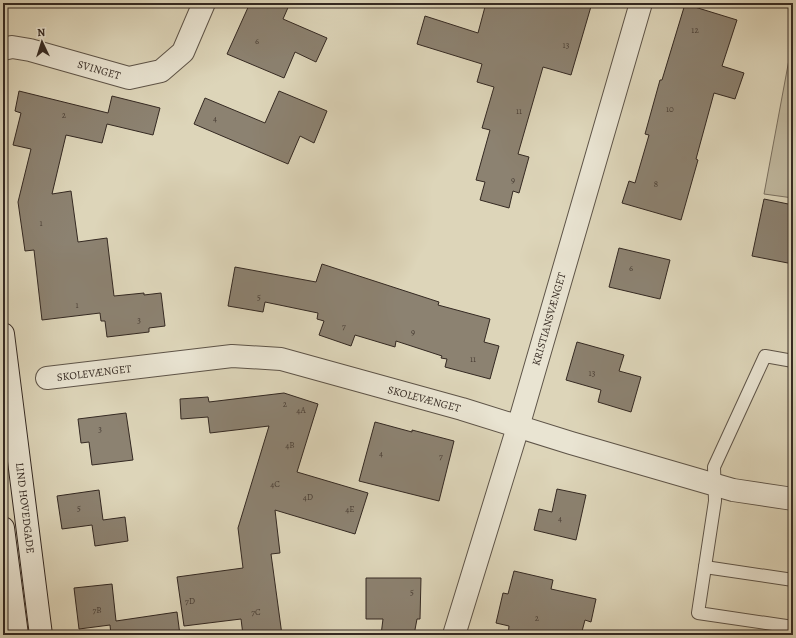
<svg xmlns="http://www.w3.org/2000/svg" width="796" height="638" viewBox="0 0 796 638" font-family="Alegreya,serif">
<rect width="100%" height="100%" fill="#ddd5b9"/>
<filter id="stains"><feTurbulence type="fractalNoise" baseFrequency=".005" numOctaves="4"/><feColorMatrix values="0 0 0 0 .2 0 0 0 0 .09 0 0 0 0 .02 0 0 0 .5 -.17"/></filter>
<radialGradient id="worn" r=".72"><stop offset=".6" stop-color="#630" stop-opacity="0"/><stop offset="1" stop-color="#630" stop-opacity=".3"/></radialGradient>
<path fill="#c0b89f" stroke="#7a7060" d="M793,38V198L764,194Z"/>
<g fill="#8c8271" stroke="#342922">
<path d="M250,3H290L283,19L327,38L316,62L295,52L284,78L227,54Z"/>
<path d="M486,3H592L571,75L543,67L518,154L529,157L519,193L513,191L509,208L480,200L485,182L476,180L490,130L482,128L494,87L477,82L482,64L417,44L425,16L478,33Z"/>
<path d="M685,4L737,20L722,66L744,73L735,99L714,93L696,159L698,160L681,220L622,203L629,181L635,183L649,135L645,134L660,80H662Z"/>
<path d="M19,91L108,113L112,96L160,108L153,135L107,124L102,143L66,135L52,194L71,191L78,242L107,238L114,296L144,293V295L161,293L165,326L149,328V332L107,337L105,321H101L100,313L42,320L34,250L25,251L18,202L31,149L13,145L21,113L15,111Z"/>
<path d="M279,91L327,111L314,143L300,136L288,164L194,124L205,98L265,123Z"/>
<path d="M764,199L793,205V264L752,256Z"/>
<path d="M619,248L670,260L660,299L609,287Z"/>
<path d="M322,264L439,302L438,305L490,319L484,342L499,346L490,379L445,367L447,359L441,358L442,356L396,341L395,347L355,335L351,346L319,335L324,321L317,319L318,313L265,302L263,312L228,306L235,267L316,282Z"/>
<path d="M577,342L624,355L619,371L641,377L631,412L598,402L601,390L566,380Z"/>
<path d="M284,393L318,404L297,472L368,493L355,534L275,510L280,553L271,554L282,635H243L241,619L184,626L177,577L243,568L238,528L269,426L210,433L208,417L181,419L180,399L208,397L209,402Z"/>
<path d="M126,413L133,460L92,465L89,442L81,443L78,419Z"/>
<path d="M375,422L412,432V430L454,441L439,501L359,481Z"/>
<path d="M557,489L586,495L576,540L534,530L539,509L552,512Z"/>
<path d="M99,490L103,520L125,517L128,541L95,546L92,525L62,529L57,496Z"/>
<path d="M514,571L553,580L551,589L596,599L591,622L585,620L581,635H508L509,626L496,623L503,593L508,594Z"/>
<path d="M366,578H421L420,619H417L414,635H381L383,619H366Z"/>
<path d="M112,584L116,621L177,612L180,635H111L110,625L79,629L74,588Z"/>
</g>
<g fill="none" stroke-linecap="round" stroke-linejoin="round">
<g stroke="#5e5448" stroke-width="14">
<g id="lane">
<path d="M793,361L765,356L714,467L715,501L698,613L793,627"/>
<path d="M705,567L793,580"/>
</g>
</g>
<g stroke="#5e5448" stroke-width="24">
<g id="street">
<path d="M3,49L12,47L30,50L129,78L161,71L183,52L204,3"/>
<path d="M47,378L232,356L281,359L462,409L571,443L733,490L793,499"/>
<path d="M454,635L518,427L641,3"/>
</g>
</g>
<g stroke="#342922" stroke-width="24">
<g id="secondary">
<path d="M3,334L41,635"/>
<path d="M3,528L17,635"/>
</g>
</g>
<use href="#lane" stroke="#e9e4d2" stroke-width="12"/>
<use href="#street" stroke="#e9e4d2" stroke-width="22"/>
<use href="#secondary" stroke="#e9e4d2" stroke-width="22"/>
</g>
<g text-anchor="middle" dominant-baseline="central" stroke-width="3" stroke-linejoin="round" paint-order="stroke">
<g font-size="9" fill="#4a3f36">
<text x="695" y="30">12</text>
<text x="257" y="41">6</text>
<text x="566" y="45">13</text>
<text x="670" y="109">10</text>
<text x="519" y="111">11</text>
<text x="64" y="115">2</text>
<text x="215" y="118">4</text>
<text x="513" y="180">9</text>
<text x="656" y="184">8</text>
<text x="41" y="223">1</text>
<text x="631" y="268">6</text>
<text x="259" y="297">5</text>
<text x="77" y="305">1</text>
<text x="139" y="320">3</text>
<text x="344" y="326">7</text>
<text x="413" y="332">9</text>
<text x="473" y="359">11</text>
<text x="592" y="373">13</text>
<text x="285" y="404">2</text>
<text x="301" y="410">4A</text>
<text x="100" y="429">3</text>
<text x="290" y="445">4B</text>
<text x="381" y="453">4</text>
<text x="441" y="456">7</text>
<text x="275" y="484">4C</text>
<text x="308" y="497">4D</text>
<text x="79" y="508">5</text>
<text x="350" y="509">4E</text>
<text x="560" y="518">4</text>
<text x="412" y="592">5</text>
<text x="190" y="601">7D</text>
<text x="97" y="610">7B</text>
<text x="256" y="612">7C</text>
<text x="537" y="618">2</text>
</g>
<g font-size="11" fill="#342922" stroke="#e9e4d2">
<text transform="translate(99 70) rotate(16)">SVINGET</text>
<text transform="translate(549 319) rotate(-74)">KRISTIANSVÆNGET</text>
<text transform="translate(94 373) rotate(-7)">SKOLEVÆNGET</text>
<text transform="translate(424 399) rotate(15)">SKOLEVÆNGET</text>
<text transform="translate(25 508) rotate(83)">LIND HOVEDGADE</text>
</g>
</g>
<rect width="796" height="638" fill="none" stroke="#ddd5b9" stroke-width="16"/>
<rect x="4" y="4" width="788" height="630" fill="none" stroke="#342922" stroke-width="2"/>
<rect x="8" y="8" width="780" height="622" fill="none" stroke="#342922"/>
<g transform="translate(42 42) rotate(356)" stroke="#e9e4d2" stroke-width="3" paint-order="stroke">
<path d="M0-3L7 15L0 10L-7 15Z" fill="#342922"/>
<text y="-6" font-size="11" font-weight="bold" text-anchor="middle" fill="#342922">N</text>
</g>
<rect width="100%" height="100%" filter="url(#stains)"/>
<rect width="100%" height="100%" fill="url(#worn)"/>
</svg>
